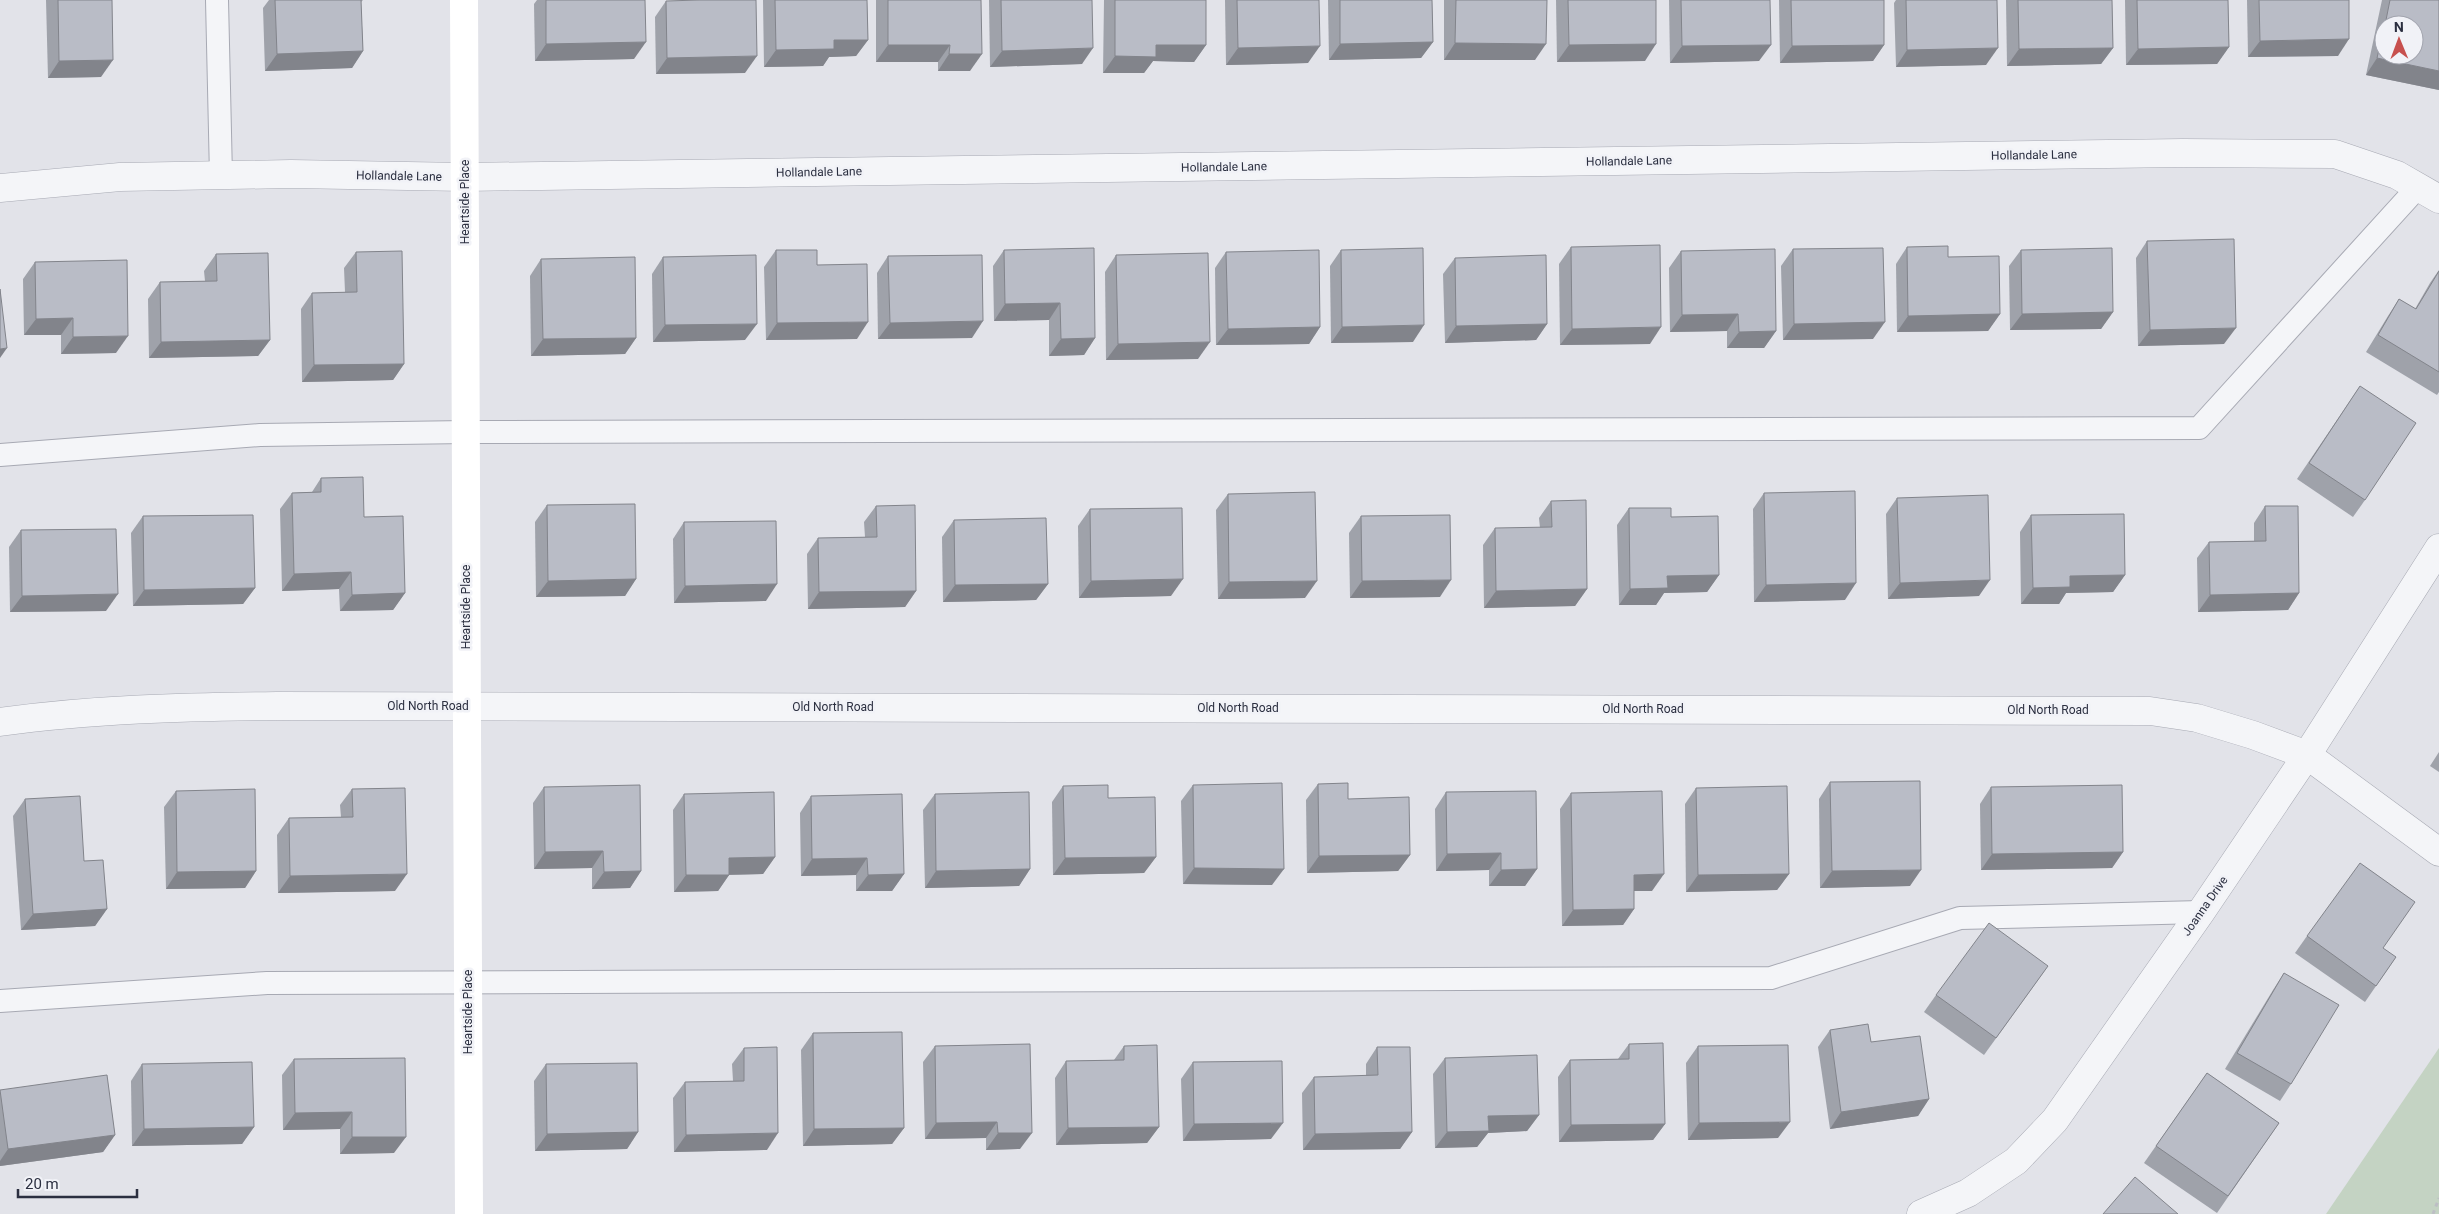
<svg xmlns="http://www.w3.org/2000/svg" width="2439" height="1214" viewBox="0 0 2439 1214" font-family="Roboto,sans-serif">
<rect width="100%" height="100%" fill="#e2e3e9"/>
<path fill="#c4d3c3" d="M2439,1048V1214H2326Z"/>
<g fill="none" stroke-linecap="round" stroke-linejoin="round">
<g stroke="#a7a9b3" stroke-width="24">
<g id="lane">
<path d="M217,0L221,176"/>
<path d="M0,455L260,435L466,432L2199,428L2418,187"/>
<path d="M0,1001L267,983L1771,978L1960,918L2201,912"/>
</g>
</g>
<g stroke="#a7a9b3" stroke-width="29">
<g id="street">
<path d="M0,188L120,177L291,174L465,177L2183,153L2335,154L2397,175L2439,199"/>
<path d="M0,722C92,709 184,707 277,706L2150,711L2197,718L2253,735L2307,755L2439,852"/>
<path d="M1921,1214L1968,1193L2016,1161L2055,1120L2201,912L2307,755L2439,548"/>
</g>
</g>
<path stroke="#bcbec4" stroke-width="3" stroke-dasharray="4 4" stroke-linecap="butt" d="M2433,1214L2439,1198"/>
<use href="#lane" stroke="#f4f5f8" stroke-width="22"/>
<use href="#street" stroke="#f4f5f8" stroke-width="28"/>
<path stroke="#fff" stroke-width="28" d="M464,0L469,1214"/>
</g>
<g fill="#9fa2aa" fill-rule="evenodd">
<path d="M46,0H112L101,77L48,78Z"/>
<path d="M269,0H363L361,2L363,51L352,68L265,71L263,8Z"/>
<path d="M537,0H645L634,59L535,61L534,4Z"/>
<path d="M763,0H867L868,40L856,56L829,57L823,66L764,67Z"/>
<path d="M876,0H981L970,71H938V62H876Z"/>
<path d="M989,0H1092L1082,64L990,67Z"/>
<path d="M1104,0H1206V45L1194,62L1153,61L1144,73H1103Z"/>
<path d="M1225,0H1319L1308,63L1226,65Z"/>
<path d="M1328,0H1432L1433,42L1421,58L1329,60Z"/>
<path d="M1444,0H1547L1535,60H1444Z"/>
<path d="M1556,0H1656L1645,61L1557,62Z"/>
<path d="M1669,0H1770L1759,61L1670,63Z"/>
<path d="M1779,0H1884V45L1873,61L1780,63Z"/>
<path d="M1896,0H1997L1986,65L1896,67L1894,3Z"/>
<path d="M2006,0H2112L2113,48L2101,64L2007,66Z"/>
<path d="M2125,0H2228L2229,47L2217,64L2126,65Z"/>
<path d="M2247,0H2349L2338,56L2248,57Z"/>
<path d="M2382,0H2439V90L2366,75ZM2384,25H2414L2384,55Z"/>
<path d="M666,1L745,73L656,74L655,17Z"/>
<path d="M2147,241L2224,344L2138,346L2136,258Z"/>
<path d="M1571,247L1650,344L1560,345L1559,264Z"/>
<path d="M1907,247L2000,314L1988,331L1897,332L1896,264Z"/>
<path d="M1793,249L1873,339L1783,340L1781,266Z"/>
<path d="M776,250L817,265L857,339L766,340L764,267Z"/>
<path d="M1004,250L1095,338L1084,355L1049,356V320L994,321L993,266Z"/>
<path d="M1341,250L1413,342L1331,343L1330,266Z"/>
<path d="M2021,250L2113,312L2101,329L2010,330L2009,266Z"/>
<path d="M1681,251L1776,331L1764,348H1727V331L1670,332L1669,268Z"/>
<path d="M356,252L404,364L393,380L302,382L301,309L312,293L345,292L344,268Z"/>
<path d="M1226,252L1320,327L1309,344L1216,345L1215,268Z"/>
<path d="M216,254L270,340L258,356L149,358L148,299L160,282L205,281L204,271Z"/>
<path d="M1116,255L1198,359L1106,360L1105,272Z"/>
<path d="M888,256L972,338L878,339L877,273Z"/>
<path d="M663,257L745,340L653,342L652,274Z"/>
<path d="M1455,258L1547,324L1536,340L1445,343L1443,274Z"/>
<path d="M541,259L636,338L625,354L531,356L530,276Z"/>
<path d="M35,262L116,353L61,354V335H24L23,279Z"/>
<path d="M2439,270V392L2437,395L2366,352L2388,316L2399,299L2415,309L2430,283Z"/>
<path d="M2360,386L2365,500L2353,517L2297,479Z"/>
<path d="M321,478L364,517L405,593L393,610L340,611L339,589L282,591L280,509L292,493L312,492Z"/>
<path d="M1764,493L1845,600L1754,602L1753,509Z"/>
<path d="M1228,494L1305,598L1218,599L1216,510Z"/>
<path d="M1897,498L1979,596L1888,599L1886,514Z"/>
<path d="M1551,501L1587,589L1575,606L1484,608L1483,545L1495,528H1540L1539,518Z"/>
<path d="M547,505L636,579L625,596L536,597L535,522Z"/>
<path d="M876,506L916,591L905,607L808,609L807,554L818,538L865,537L864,522Z"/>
<path d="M2265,506L2299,593L2288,610L2198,612L2197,558L2209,542L2254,541V523Z"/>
<path d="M1629,508L1671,517L1719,575L1707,592L1664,593L1656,605H1619L1617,525Z"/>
<path d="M1090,509L1171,596L1079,598L1078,526Z"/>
<path d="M2031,515L2125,575L2113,592L2066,593L2059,604H2021L2020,532Z"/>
<path d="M143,516L255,588L243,604L133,606L131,533Z"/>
<path d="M1361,516L1440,597L1350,598L1349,533Z"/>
<path d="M954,520L1048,584L1036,600L943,602L942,537Z"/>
<path d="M684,522L766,601L674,603L673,539Z"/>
<path d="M21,530L106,611L10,612L9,547Z"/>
<path d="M2439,752V772L2430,766Z"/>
<path d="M1830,782L1910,886L1820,888L1819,799Z"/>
<path d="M1318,784L1348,799L1410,855L1398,871L1307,873L1306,800Z"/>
<path d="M1193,785L1272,885L1183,884L1181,801Z"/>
<path d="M1063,786L1108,798L1156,857L1144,873L1053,875L1052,802Z"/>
<path d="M544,787L641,871L630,888L592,889V868L534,869L533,803Z"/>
<path d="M1991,787L2123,852L2112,868L1981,870L1980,804Z"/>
<path d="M1696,788L1789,874L1777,890L1686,892L1685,804Z"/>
<path d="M352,789L395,891L278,893L277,835L289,818L341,817L340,805Z"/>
<path d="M176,791L256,871L245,888L166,889L164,807Z"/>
<path d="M1446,792L1537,869L1525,886H1489V870L1436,871L1435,809Z"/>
<path d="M1571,793L1652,891H1634V909L1623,925L1562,926L1560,809Z"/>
<path d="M684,794L775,857L763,874L729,875L718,891L674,892L673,810Z"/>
<path d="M935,794L1030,869L1019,886L925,888L923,810Z"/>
<path d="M811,796L904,874L892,891H856V875L801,876L800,813Z"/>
<path d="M25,799L84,861L107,909L95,926L21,930L13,816Z"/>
<path d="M2307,936L2396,957L2365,1002L2295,953Z"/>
<path d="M2048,966L1984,1055L1924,1012L1936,995Z"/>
<path d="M2284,973L2291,1084L2280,1101L2225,1069L2273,990Z"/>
<path d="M1830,1030L1871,1042L1929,1099L1918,1116L1830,1129L1818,1047Z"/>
<path d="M813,1033L904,1128L892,1144L803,1146L801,1050Z"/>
<path d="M1629,1044L1665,1124L1653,1140L1559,1142L1558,1077L1570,1060L1618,1059Z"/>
<path d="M935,1046L1020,1149L986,1150V1138L925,1139L923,1062Z"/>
<path d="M1124,1046L1159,1127L1147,1143L1056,1145L1055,1078L1066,1061L1114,1060Z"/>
<path d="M1698,1046L1778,1138L1688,1140L1686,1063Z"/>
<path d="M1377,1047L1412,1132L1400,1149L1303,1150L1302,1093L1314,1077L1366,1076V1064Z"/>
<path d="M744,1048L767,1150L674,1152L673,1098L685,1082L733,1081L732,1064Z"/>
<path d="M1445,1058L1539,1115L1527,1131L1488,1133L1477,1147L1435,1148L1433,1074Z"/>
<path d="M294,1059L394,1153L340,1154V1129L283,1130L282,1075Z"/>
<path d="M1193,1062L1271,1139L1183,1141L1181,1079Z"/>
<path d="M142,1064L254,1127L242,1144L132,1146L131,1081Z"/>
<path d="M546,1064L638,1132L627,1149L535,1151L534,1081Z"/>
<path d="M2207,1073L2279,1123L2217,1213L2144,1163Z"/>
<path d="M0,1090L115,1135L103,1152L0,1166Z"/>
</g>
<g fill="#82848b">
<path d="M2349,39L2338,56L2248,57L2260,41Z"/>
<path d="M834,40H868L856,56L829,57L823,66L764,67L776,50Z"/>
<path d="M646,42L634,59L535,61L546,44Z"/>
<path d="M1433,42L1421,58L1329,60L1340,44Z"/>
<path d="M1455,43L1546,44L1535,60H1444Z"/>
<path d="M1656,44L1645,61L1557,62L1569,45Z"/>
<path d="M888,45H950L938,62H876Z"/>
<path d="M1156,45H1206L1194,62L1153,61L1144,73H1103L1115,56Z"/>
<path d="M1771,45L1759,61L1670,63L1682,46Z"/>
<path d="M1884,45L1873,61L1780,63L1792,46Z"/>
<path d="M1320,46L1308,63L1226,65L1238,48Z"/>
<path d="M2229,47L2217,64L2126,65L2138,49Z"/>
<path d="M1093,48L1082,64L990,67L1002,51Z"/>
<path d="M1998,48L1986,65L1896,67L1907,50Z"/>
<path d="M2113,48L2101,64L2007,66L2019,49Z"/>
<path d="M363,51L352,68L265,71L277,54Z"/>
<path d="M949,54H982L970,71H938Z"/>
<path d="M757,56L745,73L656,74L667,58Z"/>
<path d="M2377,58L2439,71V90L2366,75Z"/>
<path d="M113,60L101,77L48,78L59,61Z"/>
<path d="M1060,303L1049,320L994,321L1005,304Z"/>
<path d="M2113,312L2101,329L2010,330L2022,314Z"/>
<path d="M1738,314L1727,331L1670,332L1682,315Z"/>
<path d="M2000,314L1988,331L1897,332L1908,316Z"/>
<path d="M73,318L61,335H24L36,319Z"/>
<path d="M983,321L972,338L878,339L890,323Z"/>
<path d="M868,322L857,339L766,340L777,323Z"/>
<path d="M1885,322L1873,339L1783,340L1794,324Z"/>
<path d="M757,324L745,340L653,342L665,325Z"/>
<path d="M1547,324L1536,340L1445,343L1456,326Z"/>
<path d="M1424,325L1413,342L1331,343L1342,327Z"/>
<path d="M1320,327L1309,344L1216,345L1228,329Z"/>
<path d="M1661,327L1650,344L1560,345L1572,329Z"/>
<path d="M2236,328L2224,344L2138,346L2150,330Z"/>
<path d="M1776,331L1764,348H1727L1739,332Z"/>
<path d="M128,336L116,353L61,354L73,337Z"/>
<path d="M636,338L625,354L531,356L543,339Z"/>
<path d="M1095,338L1084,355L1049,356L1061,339Z"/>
<path d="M270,340L258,356L149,358L161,342Z"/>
<path d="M1210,342L1198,359L1106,360L1118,344Z"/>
<path d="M7,348L0,358V349Z"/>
<path d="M404,364L393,380L302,382L314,365Z"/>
<path d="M351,572L339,589L282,591L294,574Z"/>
<path d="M1719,575L1707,592L1664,593L1656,605H1619L1630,589L1667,576Z"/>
<path d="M2125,575L2113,592L2066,593L2059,604H2021L2033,588L2070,576Z"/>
<path d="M636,579L625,596L536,597L548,581Z"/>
<path d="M1183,579L1171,596L1079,598L1091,581Z"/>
<path d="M1451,580L1440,597L1350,598L1362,581Z"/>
<path d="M1990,580L1979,596L1888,599L1900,583Z"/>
<path d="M1317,581L1305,598L1218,599L1229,582Z"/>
<path d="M1856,583L1845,600L1754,602L1766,585Z"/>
<path d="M777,584L766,601L674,603L685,586Z"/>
<path d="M1048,584L1036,600L943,602L955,585Z"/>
<path d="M255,588L243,604L133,606L144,590Z"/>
<path d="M1587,589L1575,606L1484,608L1496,591Z"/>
<path d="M916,591L905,607L808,609L819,592Z"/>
<path d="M405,593L393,610L340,611L352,595Z"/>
<path d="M2299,593L2288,610L2198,612L2210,595Z"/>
<path d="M118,594L106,611L10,612L22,596Z"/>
<path d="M603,851L592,868L534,869L545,852Z"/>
<path d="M2123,852L2112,868L1981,870L1992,854Z"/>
<path d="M1501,853L1489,870L1436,871L1447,854Z"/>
<path d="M1410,855L1398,871L1307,873L1319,856Z"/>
<path d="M775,857L763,874L717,875L729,858Z"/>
<path d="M1156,857L1144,873L1053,875L1065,858Z"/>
<path d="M867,858L856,875L801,876L812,859Z"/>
<path d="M1194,868L1284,869L1272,885L1183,884Z"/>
<path d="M1030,869L1019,886L925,888L936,871Z"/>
<path d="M1537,869L1525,886H1489L1501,870Z"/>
<path d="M1921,870L1910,886L1820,888L1832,871Z"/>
<path d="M256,871L245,888L166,889L177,872Z"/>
<path d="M641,871L630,888L592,889L604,872Z"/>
<path d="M407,874L395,891L278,893L290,876Z"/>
<path d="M904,874L892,891H856L868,875Z"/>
<path d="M1664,874L1652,891H1622L1634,875Z"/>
<path d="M1789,874L1777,890L1686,892L1698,875Z"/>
<path d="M686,875H729L718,891L674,892Z"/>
<path d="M107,909L95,926L21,930L33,914Z"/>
<path d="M1634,909L1623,925L1562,926L1573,910Z"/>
<path d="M1929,1099L1918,1116L1830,1129L1841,1112Z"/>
<path d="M352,1112L340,1129L283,1130L295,1113Z"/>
<path d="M1539,1115L1527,1131L1488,1133L1477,1147L1435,1148L1447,1132L1488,1116Z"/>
<path d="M997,1122L986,1138L925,1139L936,1123Z"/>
<path d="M1790,1122L1778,1138L1688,1140L1699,1123Z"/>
<path d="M1283,1123L1271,1139L1183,1141L1194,1124Z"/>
<path d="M1665,1124L1653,1140L1559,1142L1571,1125Z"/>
<path d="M254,1127L242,1144L132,1146L144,1129Z"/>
<path d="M1159,1127L1147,1143L1056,1145L1068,1128Z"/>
<path d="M904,1128L892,1144L803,1146L814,1129Z"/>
<path d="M638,1132L627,1149L535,1151L547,1134Z"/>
<path d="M1412,1132L1400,1149L1303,1150L1315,1134Z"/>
<path d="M778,1133L767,1150L674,1152L686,1135Z"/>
<path d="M998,1133H1032L1020,1149L986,1150Z"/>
<path d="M115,1135L103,1152L0,1166V1161L8,1149Z"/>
<path d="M352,1137H406L394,1153L340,1154Z"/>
</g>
<g fill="#b9bcc6" stroke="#82848b">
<path d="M58,0H112L113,60L59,61Z"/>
<path d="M275,0H361L363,51L277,54Z"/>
<path d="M546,0H645L646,42L546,44Z"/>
<path d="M699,0H756L757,56L667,58L666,1Z"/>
<path d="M775,0H867L868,40H834V49L776,50Z"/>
<path d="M888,0H981L982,54H949L950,45H888Z"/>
<path d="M1001,0H1092L1093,48L1002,51Z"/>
<path d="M1115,0H1206V45H1156V57L1115,56Z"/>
<path d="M1237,0H1319L1320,46L1238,48Z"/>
<path d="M1340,0H1432L1433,42L1340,44Z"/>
<path d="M1456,0H1547L1546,44L1455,43Z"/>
<path d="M1568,0H1656V44L1569,45Z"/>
<path d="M1681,0H1770L1771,45L1682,46Z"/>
<path d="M1791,0H1884V45L1792,46Z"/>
<path d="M1906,0H1997L1998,48L1907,50Z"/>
<path d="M2018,0H2112L2113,48L2019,49Z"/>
<path d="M2137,0H2228L2229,47L2138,49Z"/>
<path d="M2259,0H2349V39L2260,41Z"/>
<path d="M2390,0H2439V71L2377,58L2384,28V55H2414V25H2385Z"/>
<path d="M2234,239L2236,328L2150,330L2147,241Z"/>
<path d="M1660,245L1661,327L1572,329L1571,247Z"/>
<path d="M1948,246V257L1999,256L2000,314L1908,316L1907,247Z"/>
<path d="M1094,248L1095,338L1061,339L1060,303L1005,304L1004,250Z"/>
<path d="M1423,248L1424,325L1342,327L1341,250Z"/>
<path d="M1883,248L1885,322L1794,324L1793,249Z"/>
<path d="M2112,248L2113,312L2022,314L2021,250Z"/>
<path d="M1775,249L1776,331L1739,332L1738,314L1682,315L1681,251Z"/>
<path d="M776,250H817V265L867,264L868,322L777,323Z"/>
<path d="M1319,250L1320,327L1228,329L1226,252Z"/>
<path d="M402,251L404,364L314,365L312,293L357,292L356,252Z"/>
<path d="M268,253L270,340L161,342L160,282L217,281L216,254Z"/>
<path d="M1208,253L1210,342L1118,344L1116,255Z"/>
<path d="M756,255L757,324L665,325L663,257Z"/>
<path d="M982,255L983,321L890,323L888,256Z"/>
<path d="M1546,255L1547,324L1456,326L1455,258Z"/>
<path d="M635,257L636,338L543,339L541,259Z"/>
<path d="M127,260L128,336L73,337V318L36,319L35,262Z"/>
<path d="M2439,271V372L2378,335L2399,299L2416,309Z"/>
<path d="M0,289L7,348L0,349Z"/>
<path d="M2360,386L2416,423L2365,500L2309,463Z"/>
<path d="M363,477L364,517L403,516L405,593L352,595L351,572L294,574L292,493L321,492V478Z"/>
<path d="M1855,491L1856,583L1766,585L1764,493Z"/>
<path d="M1315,492L1317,581L1229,582L1228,494Z"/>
<path d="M1988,495L1990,580L1900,583L1897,498Z"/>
<path d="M1586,500L1587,589L1496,591L1495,528L1552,527L1551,501Z"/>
<path d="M635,504L636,579L548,581L547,505Z"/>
<path d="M915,505L916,591L819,592L818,538L877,537L876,506Z"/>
<path d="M2265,506H2298L2299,593L2210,595L2209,542L2266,541Z"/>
<path d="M1182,508L1183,579L1091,581L1090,509Z"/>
<path d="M1629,508H1671V517L1718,516L1719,575L1667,576L1668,588L1630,589Z"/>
<path d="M2124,514L2125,575L2070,576V587L2033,588L2031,515Z"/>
<path d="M253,515L255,588L144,590L143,516Z"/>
<path d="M1450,515L1451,580L1362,581L1361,516Z"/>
<path d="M1046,518L1048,584L955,585L954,520Z"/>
<path d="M776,521L777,584L685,586L684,522Z"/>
<path d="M116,529L118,594L22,596L21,530Z"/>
<path d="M1920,781L1921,870L1832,871L1830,782Z"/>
<path d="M1282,783L1284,869L1194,868L1193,785Z"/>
<path d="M1348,783V799L1409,797L1410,855L1319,856L1318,784Z"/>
<path d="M640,785L641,871L604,872L603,851L545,852L544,787Z"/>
<path d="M1108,785V798L1155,797L1156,857L1065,858L1063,786Z"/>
<path d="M2122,785L2123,852L1992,854L1991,787Z"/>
<path d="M1787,786L1789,874L1698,875L1696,788Z"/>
<path d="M405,788L407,874L290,876L289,818L353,817L352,789Z"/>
<path d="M255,789L256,871L177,872L176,791Z"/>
<path d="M1536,791L1537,869L1501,870V853L1447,854L1446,792Z"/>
<path d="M1662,791L1664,874L1634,875V909L1573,910L1571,793Z"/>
<path d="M774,792L775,857L729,858V875H686L684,794Z"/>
<path d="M1029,792L1030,869L936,871L935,794Z"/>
<path d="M902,794L904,874L868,875L867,858L812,859L811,796Z"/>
<path d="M80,796L84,861L103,860L107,909L33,914L25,799Z"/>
<path d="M2360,863L2415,902L2383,948L2396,957L2376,986L2307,936Z"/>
<path d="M1989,923L2048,966L1996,1038L1936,995Z"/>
<path d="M2284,973L2339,1005L2291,1084L2237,1053Z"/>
<path d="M1868,1024L1871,1042L1920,1036L1929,1099L1841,1112L1830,1030Z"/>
<path d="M902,1032L904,1128L814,1129L813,1033Z"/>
<path d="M1663,1043L1665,1124L1571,1125L1570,1060L1629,1059V1044Z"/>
<path d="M1030,1044L1032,1133H998L997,1122L936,1123L935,1046Z"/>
<path d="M1157,1045L1159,1127L1068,1128L1066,1061L1124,1060V1046Z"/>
<path d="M1788,1045L1790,1122L1699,1123L1698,1046Z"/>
<path d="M777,1047L778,1133L686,1135L685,1082L744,1081V1048Z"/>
<path d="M1377,1047H1410L1412,1132L1315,1134L1314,1077L1378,1075Z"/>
<path d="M1537,1055L1539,1115L1488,1116L1489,1131L1447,1132L1445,1058Z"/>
<path d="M405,1058L406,1137H352V1112L295,1113L294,1059Z"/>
<path d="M1282,1061L1283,1123L1194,1124L1193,1062Z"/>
<path d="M252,1062L254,1127L144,1129L142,1064Z"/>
<path d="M637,1063L638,1132L547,1134L546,1064Z"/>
<path d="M2207,1073L2279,1123L2228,1196L2156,1146Z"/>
<path d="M107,1075L115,1135L8,1149L0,1090Z"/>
<path d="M2135,1177L2178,1214H2103Z"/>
</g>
<g text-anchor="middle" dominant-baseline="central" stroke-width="5" stroke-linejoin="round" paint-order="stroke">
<g font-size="12" fill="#2b2f40" stroke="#f1f2f7">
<text transform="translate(2034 155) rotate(-1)">Hollandale Lane</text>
<text transform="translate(1629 161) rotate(-1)">Hollandale Lane</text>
<text transform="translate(1224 167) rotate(-1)">Hollandale Lane</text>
<text transform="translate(819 172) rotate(-1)">Hollandale Lane</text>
<text transform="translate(399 176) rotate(1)">Hollandale Lane</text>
<text transform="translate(465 202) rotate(-90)">Heartside Place</text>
<text transform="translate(466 607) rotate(-90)">Heartside Place</text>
<text x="428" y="706">Old North Road</text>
<text x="833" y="707">Old North Road</text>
<text x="1238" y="708">Old North Road</text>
<text x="1643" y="709">Old North Road</text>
<text x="2048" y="710">Old North Road</text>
<text transform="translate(2205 906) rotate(-55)">Joanna Drive</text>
<text transform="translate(468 1012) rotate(-90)">Heartside Place</text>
</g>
</g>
<g transform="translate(2399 40) rotate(359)"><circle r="24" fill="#f1f2f7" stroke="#a2a4ae"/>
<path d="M0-4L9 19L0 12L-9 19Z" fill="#c7504e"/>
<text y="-8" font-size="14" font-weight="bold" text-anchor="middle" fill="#2b2f40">N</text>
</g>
<path d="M18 1189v8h119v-8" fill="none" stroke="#2b2f40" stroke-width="2.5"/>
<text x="25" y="1189" font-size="15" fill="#2b2f40" stroke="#f1f2f7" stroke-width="4" paint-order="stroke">20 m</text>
</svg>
